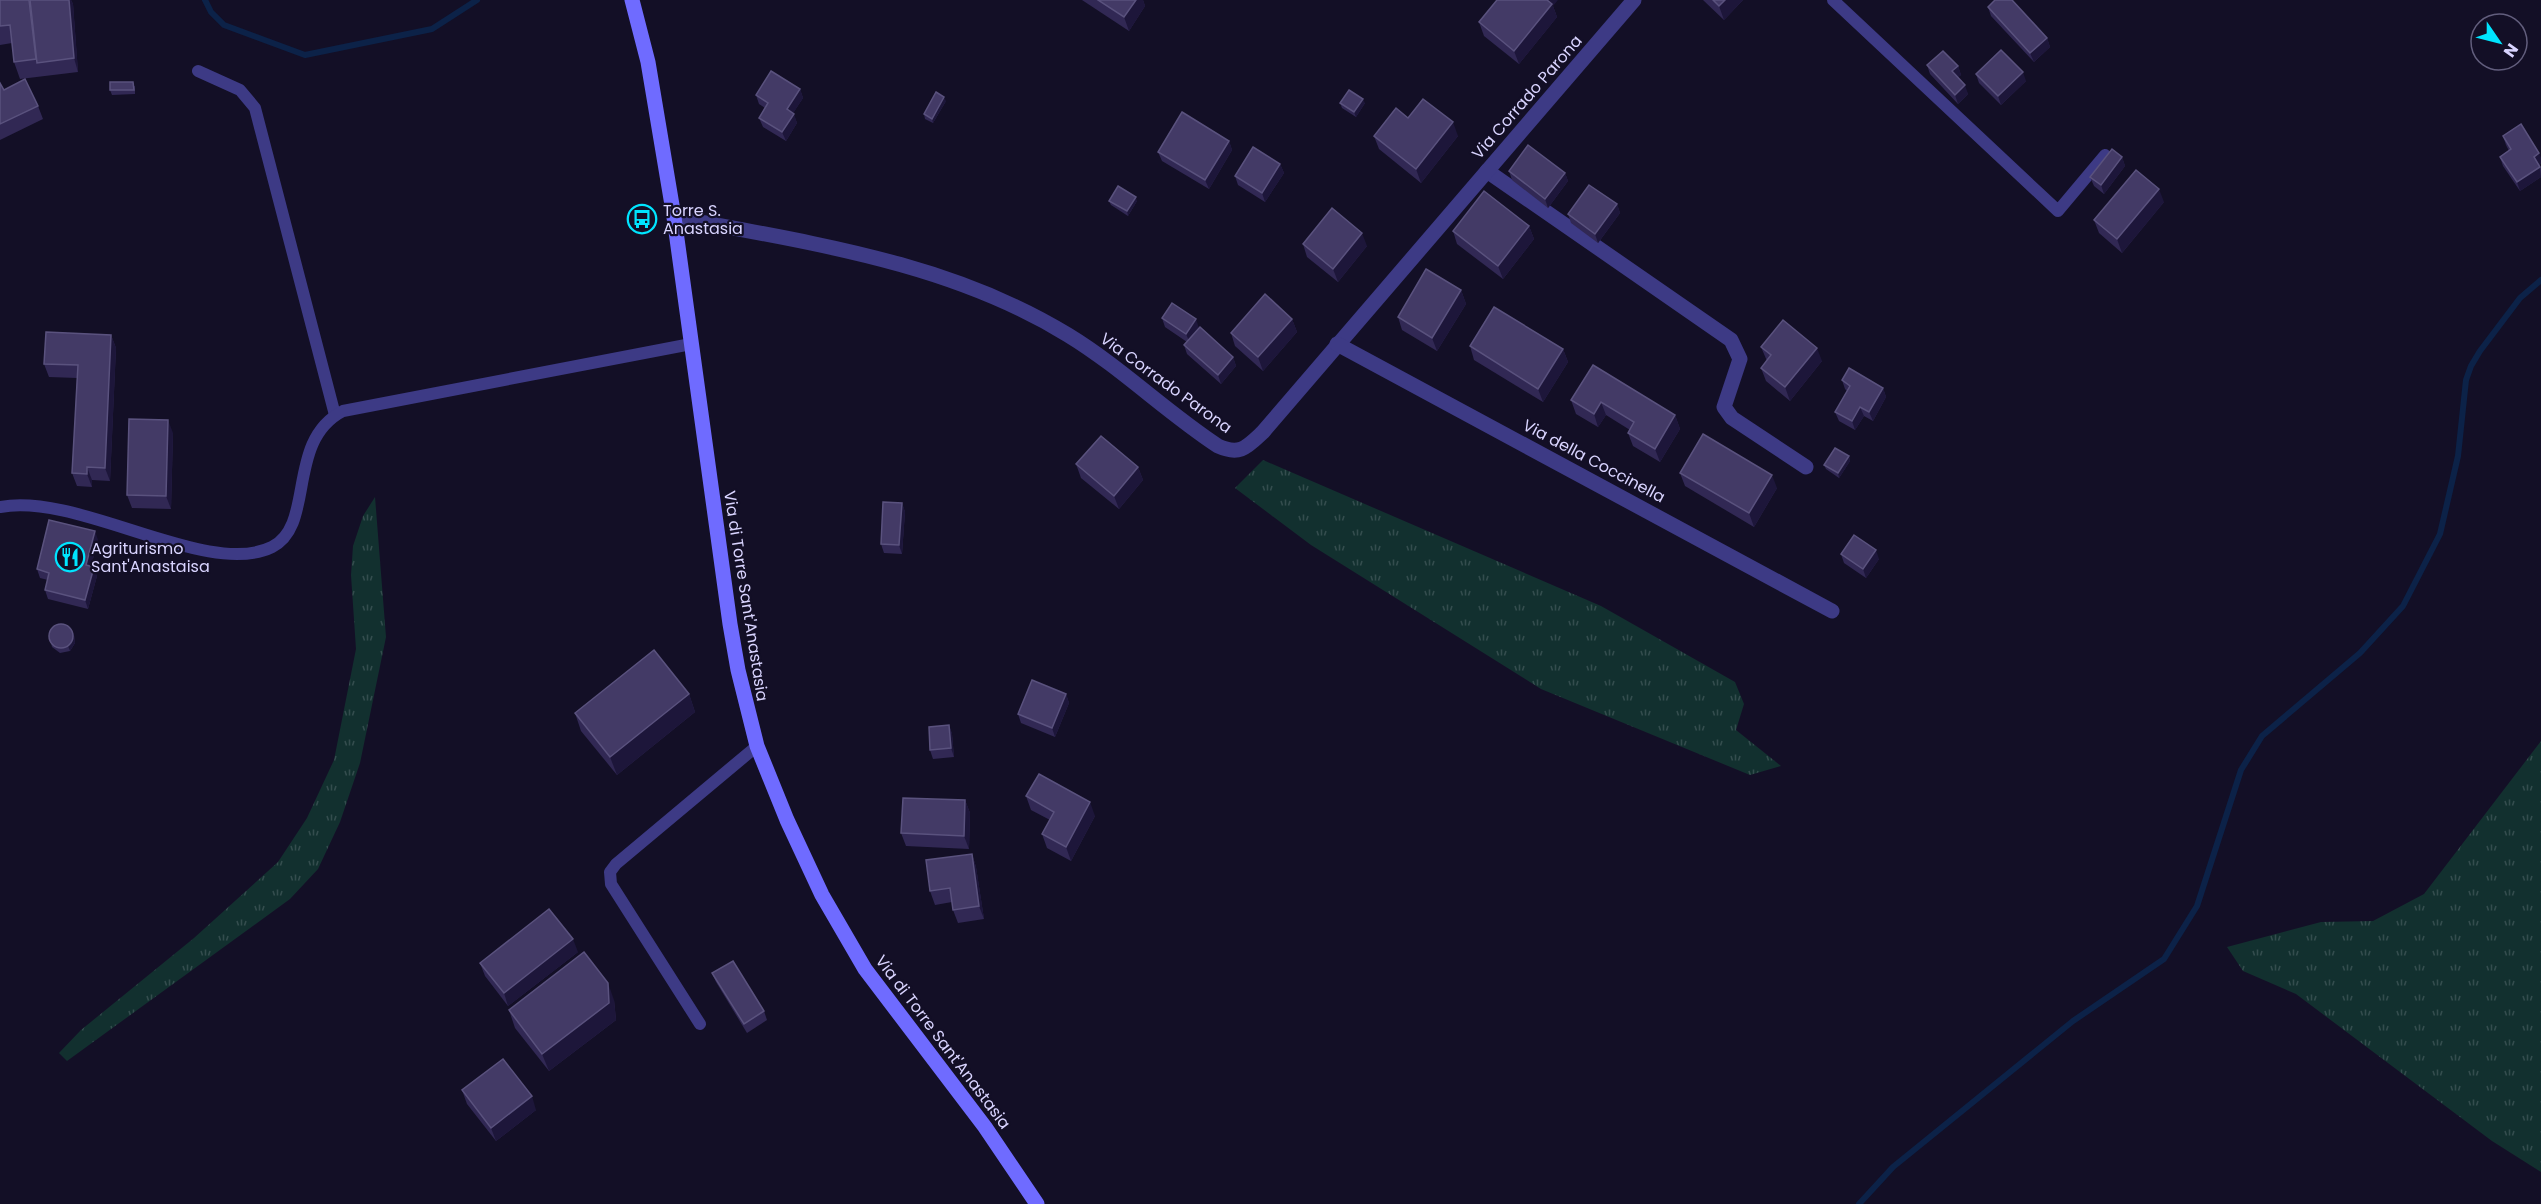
<svg xmlns="http://www.w3.org/2000/svg" width="2541" height="1204" viewBox="0 0 2541 1204" font-family="Poppins,sans-serif">
<defs>
<pattern id="grass-tufts" width="24" height="20" patternUnits="userSpaceOnUse" patternTransform="scale(1.5)"><rect width="24" height="20" fill="#12302f"/><path d="M3 7l-1-3M5 7V3M7 7l1-3M15 17l-1-3M17 17v-4M19 17l1-3" fill="none" stroke="#344d4e"/></pattern>
</defs>
<rect width="100%" height="100%" fill="#130f26"/>
<g fill="url(#grass-tufts)">
<path d="M1263,460L1601,606L1735,682L1744,704L1736,730L1781,766L1750,775L1541,689L1311,545L1235,488Z"/>
<path d="M375,497L386,637L360,763L340,822L318,869L290,899L67,1061L59,1053L81,1030L194,938L278,862L307,818L334,760L356,649L351,575L353,546L363,516Z"/>
<path d="M2541,741V1172L2492,1141L2296,994L2243,971L2227,947L2321,922L2373,921L2424,894Z"/>
</g>
<g fill="none" stroke-linecap="round" stroke-linejoin="round">
<g stroke="#0c2248" stroke-width="6">
<path d="M205,0L211,12L224,25L305,55L432,29L477,0"/>
<path d="M1859,1204L1893,1167L2073,1021L2164,959L2197,906L2241,770L2262,736L2360,653L2403,606L2440,534L2458,456L2466,380L2471,366L2480,351L2520,298L2541,280"/>
</g>
<g stroke="#3d3a85" stroke-width="12">
<path d="M1833,0L2058,211L2105,155"/>
<path d="M198,71L240,90L255,108L335,415"/>
<path d="M0,507C80,492 207,579 272,547C316,525 285,441 343,411L691,344"/>
<path d="M700,1024L611,884L610,872L616,864L757,746"/>
</g>
<g stroke="#3d3a85" stroke-width="15">
<path d="M1487,171L1731,340L1740,359L1724,407L1732,418L1806,467"/>
<path d="M674,217C810,243 949,262 1068,335C1122,368 1166,412 1218,446C1240,456 1247,447 1263,432L1634,0"/>
<path d="M1337,344L1832,611"/>
</g>
<path stroke="#6f6bff" stroke-width="15" d="M632,0L648,62L674,217L730,624L738,670L757,746L787,820L822,895L865,969L985,1127L1037,1204"/>
</g>
<g fill="#312854">
<path d="M0,0H71L73,4L78,72L20,79L14,62L12,43L0,45Z"/>
<path d="M1082,0H1143L1145,6L1129,31Z"/>
<path d="M1703,0H1743L1724,20Z"/>
<path d="M1553,6L1557,17L1519,64L1484,36L1479,22Z"/>
<path d="M1988,7L2047,38L2050,47L2034,62L1991,16Z"/>
<path d="M1927,65L1958,66L1961,75L1958,77L1968,94L1958,104L1930,74Z"/>
<path d="M1976,74L2026,81L2001,105L1979,83Z"/>
<path d="M0,83L4,90L38,106L43,119L0,140Z"/>
<path d="M135,86V94L112,95L110,90Z"/>
<path d="M800,89L803,98L793,113L797,123L786,141L763,127L759,118L765,108L759,104L756,95Z"/>
<path d="M946,101L933,123L925,119L924,114Z"/>
<path d="M1340,103H1365L1356,117L1342,108Z"/>
<path d="M1408,118L1458,136L1421,183L1379,149L1374,136Z"/>
<path d="M2503,136L2541,158V163L2539,165L2541,168V177L2520,191L2503,166L2500,157L2509,151L2506,145Z"/>
<path d="M1229,141L1232,150L1209,189L1162,161L1158,152Z"/>
<path d="M2122,157L2125,166L2104,194L2094,186L2090,177Z"/>
<path d="M1280,164L1284,173L1265,202L1238,185L1235,176Z"/>
<path d="M1509,171L1565,173L1568,181L1548,208L1512,180Z"/>
<path d="M1109,201H1137L1128,216L1111,205Z"/>
<path d="M2164,202L2122,253L2099,233L2094,220Z"/>
<path d="M1617,204L1620,213L1598,243L1571,223L1568,214Z"/>
<path d="M1529,226L1534,239L1503,279L1457,244L1453,231Z"/>
<path d="M1303,244L1367,246L1338,282L1307,257Z"/>
<path d="M1461,290L1466,304L1437,351L1402,330L1398,317Z"/>
<path d="M1162,318L1199,328L1233,357L1236,366L1221,384L1187,354L1184,345L1187,342L1165,327Z"/>
<path d="M1292,319L1297,332L1263,371L1235,346L1231,333Z"/>
<path d="M111,335L116,348L110,481L92,480V487L77,486L72,473L77,378L49,377L44,364Z"/>
<path d="M1470,346L1563,349L1568,362L1543,402L1474,360Z"/>
<path d="M1761,347L1822,361L1790,401L1766,381L1761,368L1767,361Z"/>
<path d="M1593,365L1675,415L1680,429L1660,462L1633,446L1628,433L1630,430L1606,415L1598,427L1576,414L1571,400Z"/>
<path d="M1842,380L1883,388L1886,397L1873,421L1864,416L1855,430L1839,421L1835,412L1847,391L1845,389Z"/>
<path d="M173,433L171,509L132,508L127,495Z"/>
<path d="M1849,456L1850,461L1839,478L1826,469L1824,465Z"/>
<path d="M1076,464L1138,467L1143,480L1119,509L1081,478Z"/>
<path d="M1680,473L1777,488L1754,527L1685,486Z"/>
<path d="M902,503L905,512L902,554L884,553L881,544Z"/>
<path d="M98,540L91,566L97,576L88,609L48,599L45,590L48,580L40,578L37,569Z"/>
<path d="M1841,554L1879,559L1866,578L1844,563Z"/>
<path d="M72,631L74,635L75,643L70,651L60,653L52,647L51,643Z"/>
<path d="M689,694L695,712L617,775L581,731L575,713Z"/>
<path d="M1066,694L1069,703L1055,737L1021,723L1018,714Z"/>
<path d="M949,725L952,734L954,757L933,759L930,750Z"/>
<path d="M1026,796L1095,816L1071,861L1047,848L1042,834L1050,820L1031,810Z"/>
<path d="M965,800L970,813L969,849L906,846L901,833Z"/>
<path d="M972,854L976,867L984,919L958,923L953,910L952,902L935,905L930,891Z"/>
<path d="M578,952L508,1006L485,976L480,963Z"/>
<path d="M712,973L764,1011L767,1020L747,1033L716,982Z"/>
<path d="M614,1000L616,1020L549,1071L515,1028L509,1010Z"/>
<path d="M462,1090L536,1110L496,1141L467,1104Z"/>
</g>
<g fill="#1d163a">
<path d="M69,0H71L73,4L78,72L74,58Z"/>
<path d="M1136,0H1143L1145,6L1129,31L1124,17Z"/>
<path d="M1545,0H1558L1553,6L1557,17L1519,64L1514,51Z"/>
<path d="M1725,0H1743L1724,20L1719,6Z"/>
<path d="M2047,38L2050,47L2034,62L2030,53Z"/>
<path d="M1958,66L1961,75L1955,80L1952,71Z"/>
<path d="M2023,72L2026,81L2001,105L1998,96Z"/>
<path d="M1965,85L1968,94L1958,104L1955,95Z"/>
<path d="M800,89L803,98L790,118L787,109Z"/>
<path d="M944,97L946,101L933,123L932,119Z"/>
<path d="M1363,99L1365,103L1356,117L1354,112Z"/>
<path d="M794,114L797,123L786,141L782,132Z"/>
<path d="M1453,122L1458,136L1421,183L1416,169Z"/>
<path d="M1229,141L1232,150L1209,189L1205,180Z"/>
<path d="M2539,153L2541,158V163L2537,166L2534,157Z"/>
<path d="M2122,157L2125,166L2104,194L2101,185Z"/>
<path d="M1280,164L1284,173L1265,202L1262,193Z"/>
<path d="M2540,167L2541,177L2520,191L2517,182Z"/>
<path d="M1565,173L1568,181L1548,208L1545,199Z"/>
<path d="M2159,189L2164,202L2122,253L2117,239Z"/>
<path d="M1136,197L1137,201L1128,216L1127,211Z"/>
<path d="M1617,204L1620,213L1598,243L1595,234Z"/>
<path d="M1529,226L1534,239L1503,279L1498,266Z"/>
<path d="M1362,233L1367,246L1338,282L1333,269Z"/>
<path d="M1461,290L1466,304L1437,351L1432,338Z"/>
<path d="M1196,319L1199,328L1190,343L1186,334Z"/>
<path d="M1292,319L1297,332L1263,371L1258,357Z"/>
<path d="M111,335L116,348L110,481L105,468Z"/>
<path d="M1817,348L1822,361L1790,401L1785,387Z"/>
<path d="M1563,349L1568,362L1543,402L1538,389Z"/>
<path d="M1233,357L1236,366L1221,384L1218,375Z"/>
<path d="M1883,388L1886,397L1873,421L1869,412Z"/>
<path d="M1601,402L1606,415L1598,427L1594,414Z"/>
<path d="M1860,407L1864,416L1855,430L1852,421Z"/>
<path d="M1675,415L1680,429L1660,462L1655,449Z"/>
<path d="M168,420L173,433L171,509L166,496Z"/>
<path d="M1849,456L1850,461L1839,478L1838,473Z"/>
<path d="M87,467L92,480V487L87,474Z"/>
<path d="M1138,467L1143,480L1119,509L1114,496Z"/>
<path d="M1772,475L1777,488L1754,527L1749,513Z"/>
<path d="M902,503L905,512L902,554L899,545Z"/>
<path d="M95,531L98,540L89,574L86,565Z"/>
<path d="M1876,550L1879,559L1866,578L1863,569Z"/>
<path d="M94,567L97,576L88,609L85,600Z"/>
<path d="M72,631L74,635L75,643L70,651L68,646Z"/>
<path d="M689,694L695,712L617,775L610,757Z"/>
<path d="M1066,694L1069,703L1055,737L1052,728Z"/>
<path d="M949,725L952,734L954,757L951,748Z"/>
<path d="M965,800L970,813L969,849L964,836Z"/>
<path d="M1090,802L1095,816L1071,861L1066,847Z"/>
<path d="M972,854L976,867L984,919L979,906Z"/>
<path d="M573,939L578,952L508,1006L504,993Z"/>
<path d="M608,983L614,1000L616,1020L549,1071L542,1054Z"/>
<path d="M532,1096L536,1110L496,1141L491,1128Z"/>
</g>
<g fill="#433a66" stroke="#5a527e" stroke-width="1.5">
<path d="M0,0H29L36,59L14,62L10,25L0,26Z"/>
<path d="M30,0H69L74,58L37,63Z"/>
<path d="M1098,0H1136L1124,17Z"/>
<path d="M1497,0H1547L1552,4L1514,51L1479,22Z"/>
<path d="M1713,0H1725L1719,6Z"/>
<path d="M1995,0H2012L2047,38L2030,53L1988,7Z"/>
<path d="M2001,50L2023,72L1998,96L1976,74Z"/>
<path d="M1943,51L1958,66L1952,71L1965,85L1955,95L1927,65Z"/>
<path d="M771,71L800,89L787,109L794,114L782,132L759,118L768,103L756,95Z"/>
<path d="M25,79L38,106L0,124V83L4,90Z"/>
<path d="M110,82H133L134,90H110Z"/>
<path d="M1349,90L1363,99L1354,112L1340,103Z"/>
<path d="M936,92L944,97L932,119L924,114Z"/>
<path d="M1423,99L1453,122L1416,169L1374,136L1396,108L1408,118Z"/>
<path d="M1182,112L1229,141L1205,180L1158,152Z"/>
<path d="M2521,124L2539,153L2534,157L2540,167L2517,182L2500,157L2511,149L2503,136Z"/>
<path d="M1528,145L1565,173L1545,199L1509,171Z"/>
<path d="M1253,147L1280,164L1262,193L1235,176Z"/>
<path d="M2112,149L2122,157L2101,185L2090,177Z"/>
<path d="M2136,170L2159,189L2117,239L2094,220Z"/>
<path d="M1589,185L1617,204L1595,234L1568,214Z"/>
<path d="M1118,186L1136,197L1127,211L1109,201Z"/>
<path d="M1484,191L1529,226L1498,266L1453,231Z"/>
<path d="M1332,208L1362,233L1333,269L1303,244Z"/>
<path d="M1426,269L1461,290L1432,338L1398,317Z"/>
<path d="M1265,294L1292,319L1258,357L1231,333Z"/>
<path d="M1172,303L1196,319L1186,334L1162,318Z"/>
<path d="M1494,307L1563,349L1538,389L1470,346Z"/>
<path d="M1783,320L1817,348L1785,387L1761,368L1771,355L1761,347Z"/>
<path d="M1200,327L1233,357L1218,375L1184,345Z"/>
<path d="M46,332L111,335L105,468L87,467V474L72,473L78,365L44,364Z"/>
<path d="M1593,365L1675,415L1655,449L1628,433L1634,422L1601,402L1594,414L1571,400Z"/>
<path d="M1849,368L1883,388L1869,412L1860,407L1852,421L1835,412L1850,386L1842,380Z"/>
<path d="M129,419L168,420L166,496L127,495Z"/>
<path d="M1703,434L1772,475L1749,513L1680,473Z"/>
<path d="M1101,436L1138,467L1114,496L1076,464Z"/>
<path d="M1835,448L1849,456L1838,473L1824,465Z"/>
<path d="M883,502L902,503L899,545L881,544Z"/>
<path d="M49,520L95,531L86,565L94,567L85,600L45,590L49,573L37,569Z"/>
<path d="M1854,535L1876,550L1863,569L1841,554Z"/>
<circle cx="61" cy="636" r="12"/>
<path d="M654,650L689,694L610,757L575,713Z"/>
<path d="M1032,680L1066,694L1052,728L1018,714Z"/>
<path d="M949,725L951,748L930,750L929,727Z"/>
<path d="M1039,774L1090,802L1066,847L1042,834L1054,812L1026,796Z"/>
<path d="M903,798L965,800L964,836L901,833Z"/>
<path d="M972,854L979,906L953,910L950,888L930,891L926,860Z"/>
<path d="M549,909L573,939L504,993L480,963Z"/>
<path d="M584,952L608,983L609,1003L542,1054L509,1010Z"/>
<path d="M733,961L764,1011L744,1024L712,973Z"/>
<path d="M503,1059L532,1096L491,1128L462,1090Z"/>
</g>
<defs>
<g id="bus-ring" transform="scale(1.5)"><circle r="9.5" fill="#130f26" stroke="#00e5ff" stroke-width="1.5"/><path d="M-5-6H5V4H4V6H2V4H-2V6H-4V4H-5ZM-3.5-4V0h7V-4ZM-3.5 1.2v1.5H-2V1.2ZM2 1.2v1.5H3.5V1.2Z" fill="#00e5ff"/></g>
<g id="restaurant-ring" transform="scale(1.5)"><circle r="9.5" fill="#130f26" stroke="#00e5ff" stroke-width="1.5"/><path d="M-5-6h1v4h1v-4h1v4h1v-4h1v5L-1.5 .5V6h-2V.5L-5-1ZM5-6V6H3V1.5H1.5Q1.5-4 5-6Z" fill="#00e5ff"/></g>
</defs>
<g fill-rule="evenodd">
<use href="#bus-ring" x="642" y="219"/>
<use href="#restaurant-ring" x="70" y="557"/>
</g>
<g text-anchor="middle" dominant-baseline="central" stroke-width="4.5" stroke-linejoin="round" paint-order="stroke">
<g font-size="16" fill="#d9d4ff" stroke="#130f26">
<text transform="translate(1527 97) rotate(-49)">Via Corrado Parona</text>
<text transform="translate(1166 383) rotate(36)">Via Corrado Parona</text>
<text transform="translate(1594 461) rotate(28)">Via della Coccinella</text>
<text transform="translate(746 596) rotate(81)">Via di Torre Sant'Anastasia</text>
<text transform="translate(943 1042) rotate(53)">Via di Torre Sant'Anastasia</text>
</g>
<g font-size="16" fill="#d9d4ff" stroke="#130f26" text-anchor="start">
<text x="663" y="210">Torre S.<tspan x="663" dy="18">Anastasia</tspan></text>
<text x="91" y="548">Agriturismo<tspan x="91" dy="18">Sant'Anastaisa</tspan></text>
</g>
</g>
<g transform="translate(2499 42) rotate(125)"><circle r="28" fill="#130f26" stroke="#625e7d" stroke-width="1.5"/>
<path d="M0-4.5L10 22L0 15L-10 22Z" fill="#00e5ff"/>
<text y="-9" font-size="16" font-weight="bold" text-anchor="middle" fill="#d9d4ff">N</text>
</g>
</svg>
